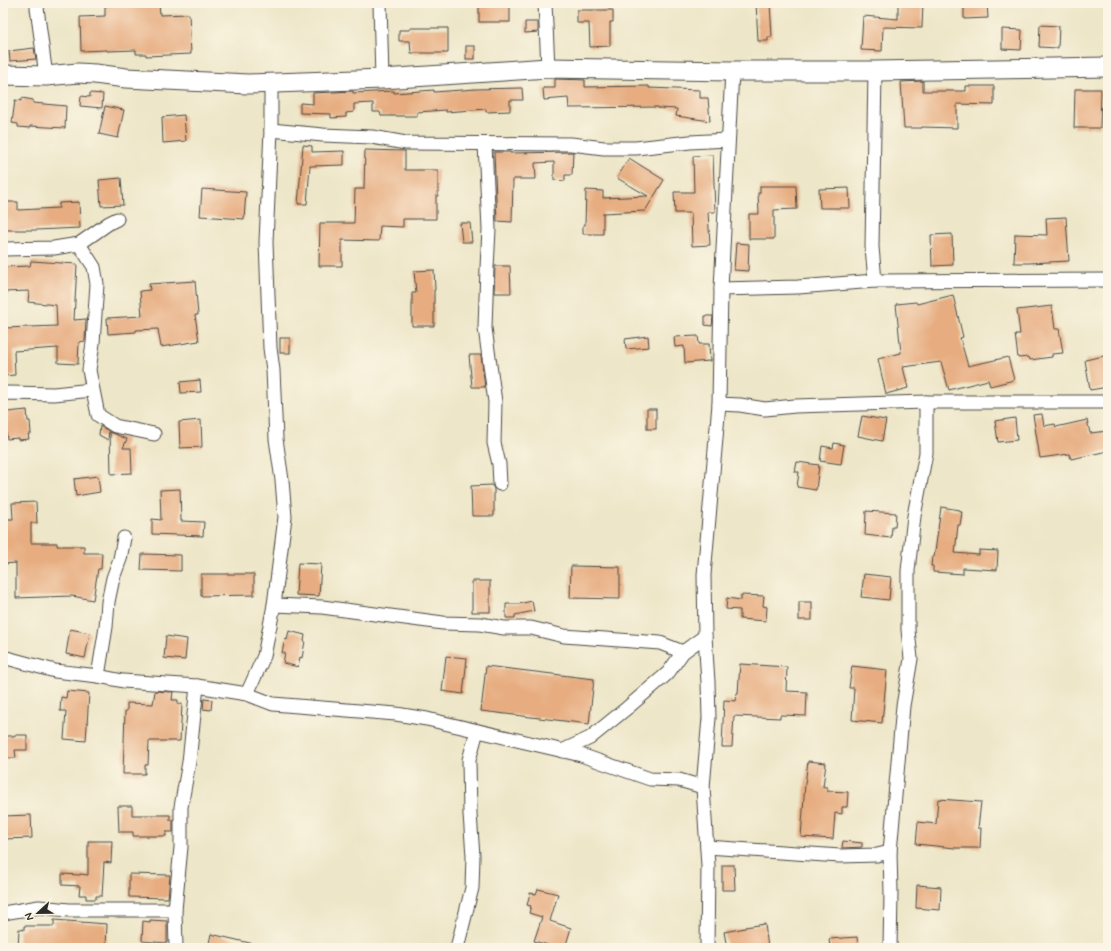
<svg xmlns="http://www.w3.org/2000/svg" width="1111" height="951" viewBox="0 0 1111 951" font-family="Mynerve,sans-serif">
<rect width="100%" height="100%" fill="#fcf5e5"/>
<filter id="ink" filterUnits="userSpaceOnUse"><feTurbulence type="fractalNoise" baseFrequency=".025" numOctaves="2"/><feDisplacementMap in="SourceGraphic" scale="8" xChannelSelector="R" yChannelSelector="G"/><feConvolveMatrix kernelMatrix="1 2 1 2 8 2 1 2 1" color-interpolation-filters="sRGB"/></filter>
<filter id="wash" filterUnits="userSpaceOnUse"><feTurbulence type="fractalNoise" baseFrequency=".012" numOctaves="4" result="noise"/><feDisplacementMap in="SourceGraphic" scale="16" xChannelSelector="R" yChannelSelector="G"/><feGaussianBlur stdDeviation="0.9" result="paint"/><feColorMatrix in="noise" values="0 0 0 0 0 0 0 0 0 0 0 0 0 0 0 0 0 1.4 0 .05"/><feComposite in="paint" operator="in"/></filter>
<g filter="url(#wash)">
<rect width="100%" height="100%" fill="#ede6c8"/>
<g id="blocks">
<g fill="#e7ad81">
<path d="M134,3H159L160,15L189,14L191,54L146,56V54H136V50L107,51V50L81,51L80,17L105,16V6L134,4Z"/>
<rect x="479" y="3" width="31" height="19"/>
<path d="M756,3H770L772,37H768V41H758Z"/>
<path d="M898,3H923L922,28L883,27L882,51L861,50L863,16L898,19Z"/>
<path d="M964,3H987L988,18L964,19Z"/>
<path d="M577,10H613V22H610V46L590,47L589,23H577Z"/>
<path d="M525,22H538V32L525,33Z"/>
<path d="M1040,25L1059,26L1058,48L1039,47Z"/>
<path d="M410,28H448V53H411L410,41H399V30H410Z"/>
<path d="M1002,29L1022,30L1021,50L1002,49Z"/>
<rect x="466" y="46" width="9" height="13"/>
<path d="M34,48L36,59L10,61L9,51Z"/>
<path d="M555,79L585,80V87L649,86V88L700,90V98H708L710,121L676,116L677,109L658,108V107L569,108L568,98L544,100L543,88H555Z"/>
<path d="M923,81V91H966V86H994V105L957,104V128L922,127V128H904L901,82Z"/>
<path d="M522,88L523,100H510V111L486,112V109L446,112V110L417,112V116H381L380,112H373V103L354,104V112L346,113V117L331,118V114L300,113V103L313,104V93L353,91V93L394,91V93L434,90V92L476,89Z"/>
<path d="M1075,89H1101L1100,128H1074Z"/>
<path d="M90,93L103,94L102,108L80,106L81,96L90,97Z"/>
<path d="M22,98L33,100V103L66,106L65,128L30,126V128L18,127V124L12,123L15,100L21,101Z"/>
<path d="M105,106L124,110L118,138L99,134Z"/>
<path d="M184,115L186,141L163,143L162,117Z"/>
<path d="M303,145L312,146V152L344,151V165L310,166L307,204H298Z"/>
<path d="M365,150L405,151V170H438V196H436V219H403V227L380,226L379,241L342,240V266H319L320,223H354L355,189H364Z"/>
<path d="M494,152H510V153L573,152L572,175H565V181L554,180V162L535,163L536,179H513L512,222L497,221Z"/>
<path d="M713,155L715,212H708L710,245L692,246L691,213H675L674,192H694L693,156Z"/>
<path d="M629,158L664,180L645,211L603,213V234H583V225H585L586,190L603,191V198L648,196L617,178Z"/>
<path d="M121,178L123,205L101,206L99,180Z"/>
<path d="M760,186H796L797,209L774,210V239H749V214H759L758,193H760Z"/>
<path d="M849,188L850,208H820L819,189Z"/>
<path d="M202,189L246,192L244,219L200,216Z"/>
<path d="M3,202H18V210L59,208V203L79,202L80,228L36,230H3Z"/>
<path d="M1066,217L1069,261L1029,263H1014L1015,234L1047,235L1046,218Z"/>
<path d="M460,223H470L472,242H462Z"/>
<path d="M952,234L953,265L932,266L931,235Z"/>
<path d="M736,243L749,244L748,271L734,270Z"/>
<path d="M31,261L77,264L74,320L86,319L85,341L79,342L78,364L58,363V348L14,351L15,375L3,376V328L57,326L56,305L28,302L29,291L3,292V267L30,266Z"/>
<path d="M495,266H510L511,293H494Z"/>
<path d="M434,270L435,290H434V326H412V293H416L414,271Z"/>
<path d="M195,281L198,315H195L199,341L161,347L158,329L136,330V332L108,334L107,318L142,316L140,291L150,290L149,284Z"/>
<path d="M953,295L963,337L960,338L968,366L1008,357L1014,380L990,386L988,380L949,390L941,362L903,367L908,388L886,394L878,359L901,353L896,304L916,302L917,304Z"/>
<path d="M1052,306L1055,329H1059L1063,353L1052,354V357L1030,360L1029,357L1018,358L1015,334H1020L1017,310Z"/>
<path d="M705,316H713L712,326L705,325Z"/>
<path d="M648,336L649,347L626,349L625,339Z"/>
<path d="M698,336L699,344H709L710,361L685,363L684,346L675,347L674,337Z"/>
<rect x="280" y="338" width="10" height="15"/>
<path d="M469,355H481L485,387H472Z"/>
<path d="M1104,356L1108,380V387L1090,390L1085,360Z"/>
<path d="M200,380L201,392L181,393L180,382Z"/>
<rect x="647" y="409" width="9" height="20"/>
<path d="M27,410L28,421H30L31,434H28L29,439L18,440V438L7,439L5,421H8L7,412Z"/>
<path d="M1042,414L1044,426L1055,424L1056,427L1087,420L1090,433L1108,431V451L1071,459L1069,454L1040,458L1033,415Z"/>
<path d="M862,416L886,420L882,441L858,436Z"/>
<path d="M1015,418L1017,440L998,442L995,421Z"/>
<path d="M201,420L202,447L180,448L179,422Z"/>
<path d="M100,426L109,431L108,440L99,435Z"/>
<path d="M110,432L127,439L123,448H131L132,473L111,474Z"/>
<path d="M834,443L844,445L841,464L820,461L822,446L833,448Z"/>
<path d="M797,462L819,465L816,490L797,487L799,472H795Z"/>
<path d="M98,476L100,492L76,496L74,479Z"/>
<path d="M492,485L494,489V516H472L471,486Z"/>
<path d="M180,489L181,521L204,522L203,536L152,534V519L161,520L160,490Z"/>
<path d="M36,502L37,523H31V543H57V546H84V553H102L101,569H98L93,600L72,596L16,598V563L3,564V519H13L12,503Z"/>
<path d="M941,507L960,510V512H962L960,525H958L955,553L979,555V550L998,551L997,570L963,568V574L933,572V566H931L932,557H934L935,552Z"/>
<path d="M866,511L896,513L895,527H892L891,538L865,535Z"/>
<path d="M142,554L181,555V571L141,570Z"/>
<path d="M298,563L321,564L319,596L296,595Z"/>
<path d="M571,566L620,567V599L570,598Z"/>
<path d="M201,574H254V595L201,596Z"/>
<path d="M864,574L891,577L889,600L861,597Z"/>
<rect x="472" y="581" width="18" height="31"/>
<path d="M741,595L764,596L763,606L767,607L766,621L740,619V610L726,609L727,598L741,600Z"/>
<path d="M532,601L534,611L515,615V618H506V604H519Z"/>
<rect x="799" y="602" width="13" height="18"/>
<path d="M70,629L90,633L85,658L66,654Z"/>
<path d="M289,631L305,635L304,641H305L302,658L300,657L298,667L283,663L285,653H282L285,639L287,640Z"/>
<path d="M166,636L187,639L185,660L164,658Z"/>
<path d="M446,656L467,658L463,694L442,691Z"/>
<path d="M740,664L787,667L786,691L807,692L806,716L780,715V718L734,716L732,747H722L724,700L736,701L737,693H738Z"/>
<path d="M486,666L594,679L589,724L481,711Z"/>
<path d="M852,666L887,670L882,723L852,720L854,688H849Z"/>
<path d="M67,691L89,693L86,741L64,739L66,711H60L61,697L66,698Z"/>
<path d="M155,691L173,692L172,700H178V704H182L180,741H149L148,765H145V774H123L125,711H127V703L153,704Z"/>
<path d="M204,699L212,700L211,710L203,709Z"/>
<path d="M14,735H27V750H15L16,758H3V736H14Z"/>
<path d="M808,761L826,763L823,787H827V791L848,792L847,807H842V814L835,813L833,839L801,837L805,784Z"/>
<path d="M938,799L981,802L978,828H981L980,848H955L916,844L918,822L936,824Z"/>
<path d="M118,806H132V815H170V820H173V832H166V836H133V832H119Z"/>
<path d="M31,815L32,838L3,839V816Z"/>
<path d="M88,841H112L111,863L104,862L102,896H96V899H86V895H79L80,886L62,885V874L80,875V874L88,875Z"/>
<path d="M843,841L862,843V847L842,848Z"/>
<path d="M722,865H734L735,890H722Z"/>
<path d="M129,874L170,875L168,898L129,897Z"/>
<path d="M917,885L941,887L940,910L916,908Z"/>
<path d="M538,889L558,894L550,921L571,928L565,948H547L548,945L534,941L542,917L529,913L531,906L527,905L530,893L536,894Z"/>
<path d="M54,920L107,924L106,948H18L19,929L24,930V926H54Z"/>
<path d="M150,920L167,921V943L142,941L143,921L150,922Z"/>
<path d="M765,924L768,948H727L724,932L745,928V927Z"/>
<path d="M211,934L254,944V948H208Z"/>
<path d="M857,937L858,948H830L829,939Z"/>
</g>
</g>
</g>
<g filter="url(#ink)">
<use href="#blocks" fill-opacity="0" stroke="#484743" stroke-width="1"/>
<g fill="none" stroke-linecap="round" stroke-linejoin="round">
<g stroke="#484743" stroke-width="15">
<g id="street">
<path d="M39,3L37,8L46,76"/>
<path d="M380,3L382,79"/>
<path d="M545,3L548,68"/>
<path d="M875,71L872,247L875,281"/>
<path d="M271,130L323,135L372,137L406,143L571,144L604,148H636L690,142L728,140"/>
<path d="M485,144L489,229L487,268L485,328L495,402L494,443L499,464L500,484"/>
<path d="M79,244L94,267L97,284L93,343L89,370L98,415L115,426L154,434"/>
<path d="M3,249L54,248L79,244L109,223L117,219"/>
<path d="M721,289L798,287L875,281L1108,280"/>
<path d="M3,394L9,393L54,394L92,390"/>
<path d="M719,404L740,405L765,409L795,406L926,402H1108"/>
<path d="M274,605L322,607L443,623L480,624L504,628H531L564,636L660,643L683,652"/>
<path d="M3,657L55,671L98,676L123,681L197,686L247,694L273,704L396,714L427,719L581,755L650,779L679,780L703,787"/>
<path d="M98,676L106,627L108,602L113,578L120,559L124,538"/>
<path d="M247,694L264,656L274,605L285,517L282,480L276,439L273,370L270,348L266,242L271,130V83"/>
<path d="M562,751L590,738L627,708L668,673L683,652L705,636"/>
<path d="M707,847L840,856L877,855L890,852"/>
<path d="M3,913L39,907L69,910H175"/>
<path d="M176,948L175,910L181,847V807L189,762L197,686"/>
<path d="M457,948L472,888L473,856L470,814L469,760L477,731"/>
<path d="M707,948L708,866L703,787L709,718L708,682L705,636L704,575L719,404L721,289L732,71"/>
<path d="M890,948L891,893L890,852L903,706L911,659L908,630V571L914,516L926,453V402"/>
</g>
</g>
<g stroke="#484743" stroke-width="21">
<path id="secondary" d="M3,75L46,76L78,73L95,74L126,78L248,84L382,79L548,68L732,71H875L1108,67"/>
</g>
<use href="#street" stroke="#fff" stroke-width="13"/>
<use href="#secondary" stroke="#fff" stroke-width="19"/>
</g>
</g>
<rect width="1111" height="951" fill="none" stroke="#fcf5e5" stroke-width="16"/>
<g transform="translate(38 913) rotate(248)" stroke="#fcf5e5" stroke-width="3" paint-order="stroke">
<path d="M0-3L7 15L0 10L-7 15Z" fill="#2b2b2b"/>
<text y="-6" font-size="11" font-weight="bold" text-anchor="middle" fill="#2b2b2b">N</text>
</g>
</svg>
